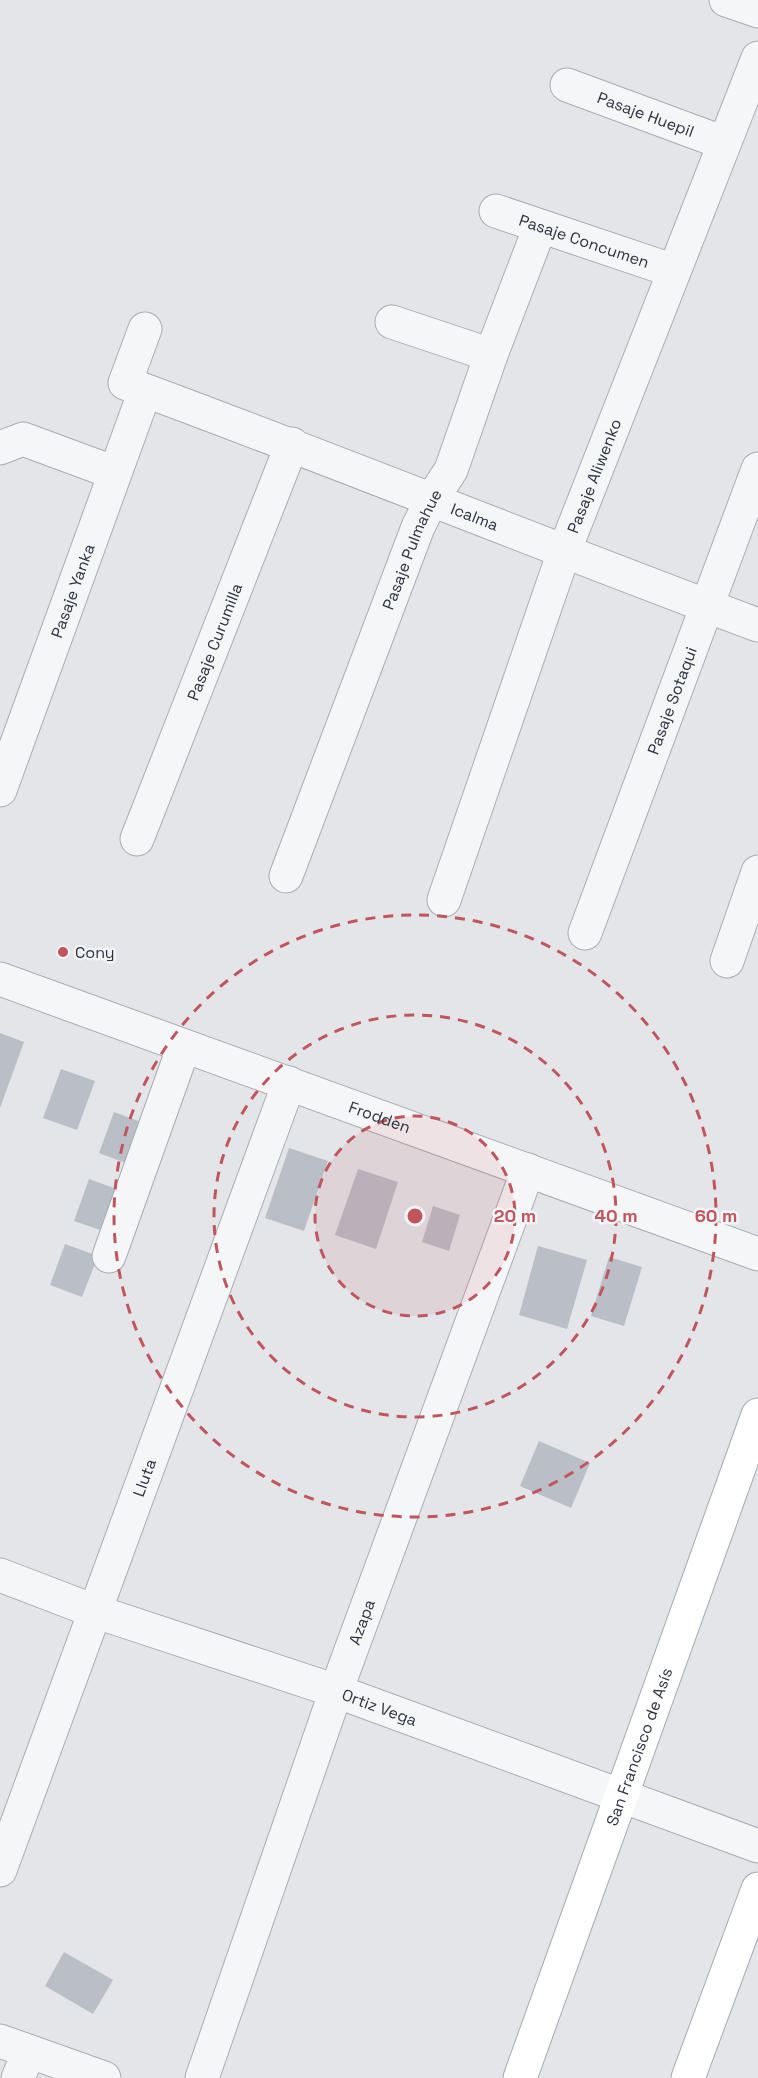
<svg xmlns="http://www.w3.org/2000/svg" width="758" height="2078" viewBox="0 0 758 2078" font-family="'Space Grotesk',sans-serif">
<rect width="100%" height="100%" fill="#e3e5e9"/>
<g fill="#babec6">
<path d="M0,1033L24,1042L0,1108Z"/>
<path d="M61,1069L95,1081L77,1130L43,1118Z"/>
<path d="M114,1112L146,1124L131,1165L99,1153Z"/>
<path d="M289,1148L328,1161L304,1231L265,1218Z"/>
<path d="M358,1169L398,1182L376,1249L335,1235Z"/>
<path d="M89,1179L122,1191L106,1232L74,1221Z"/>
<path d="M433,1206L460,1215L449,1251L422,1242Z"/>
<path d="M65,1244L98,1256L82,1297L50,1285Z"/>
<path d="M538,1246L587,1260L567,1329L519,1315Z"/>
<path d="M609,1257L642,1267L624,1326L591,1316Z"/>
<path d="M539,1441L590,1463L571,1508L520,1486Z"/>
<path d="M64,1952L113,1980L93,2014L45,1986Z"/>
</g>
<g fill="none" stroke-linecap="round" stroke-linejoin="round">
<g stroke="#a8acb3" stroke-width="35">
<g id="minor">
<path d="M726,0L758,11"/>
<path id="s1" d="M567,85L724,143"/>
<path id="s2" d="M496,211L674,271"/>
<path d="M392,322L491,355"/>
<path id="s3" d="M145,329L125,383C337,461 546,546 758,625"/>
<path d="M0,448L23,439L115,473"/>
<path id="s4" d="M0,790L145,391"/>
<path id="s5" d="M137,839L292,444"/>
<path id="s6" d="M286,876L418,527L432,499L451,470L491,355L540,227"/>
<path id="s7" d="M444,900L564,552L758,58"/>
<path id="s8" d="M585,933L758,469"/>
<path d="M727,961L758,872"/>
<path id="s9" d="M0,979L758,1254"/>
<path d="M109,1256L184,1046"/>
<path id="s10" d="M0,1575L94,1611L336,1691L758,1846"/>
<path id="s11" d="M0,1870L289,1083"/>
<path d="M0,2041L104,2078"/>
<path d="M18,2078L29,2052"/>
<path id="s12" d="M202,2078L336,1691L528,1170"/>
</g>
</g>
<g stroke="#a3a8b4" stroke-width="35">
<g id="major">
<path id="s13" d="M520,2078L758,1415"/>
<path d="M688,2078L758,1889"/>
</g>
</g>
<use href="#minor" stroke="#f5f6f8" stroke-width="33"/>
<use href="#major" stroke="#fff" stroke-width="33"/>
</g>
<circle cx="415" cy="1216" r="100" fill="#c1555c" fill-opacity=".12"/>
<g fill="none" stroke="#c1555c" stroke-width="3" stroke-dasharray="10 8">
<circle cx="415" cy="1216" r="100"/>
<circle cx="415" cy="1216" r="201"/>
<circle cx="415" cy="1216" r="301"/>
</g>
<circle fill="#c1555c" stroke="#f2f4f7" stroke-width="2" cx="63" cy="952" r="6"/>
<g text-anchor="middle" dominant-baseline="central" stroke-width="5" stroke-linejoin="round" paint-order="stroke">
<g font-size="16" fill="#2c3240" stroke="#f2f4f7">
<text stroke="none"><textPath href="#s1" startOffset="84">Pasaje Huepil</textPath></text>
<text stroke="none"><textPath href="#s2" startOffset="93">Pasaje Concumen</textPath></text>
<text stroke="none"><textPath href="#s7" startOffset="450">Pasaje Aliwenko</textPath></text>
<text stroke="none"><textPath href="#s3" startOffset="432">Icalma</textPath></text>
<text stroke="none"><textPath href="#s6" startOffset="350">Pasaje Pulmahue</textPath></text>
<text stroke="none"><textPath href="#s4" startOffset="212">Pasaje Yanka</textPath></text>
<text stroke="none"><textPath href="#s5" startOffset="212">Pasaje Curumilla</textPath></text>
<text stroke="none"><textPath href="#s8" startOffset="248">Pasaje Sotaqui</textPath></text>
<text stroke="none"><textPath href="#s9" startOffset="404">Frodden</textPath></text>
<text stroke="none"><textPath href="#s11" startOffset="418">Lluta</textPath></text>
<text stroke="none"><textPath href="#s12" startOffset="483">Azapa</textPath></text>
<text stroke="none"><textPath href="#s10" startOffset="402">Ortiz Vega</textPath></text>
<text stroke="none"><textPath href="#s13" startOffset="352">San Francisco de Asís</textPath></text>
</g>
<g font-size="16" fill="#2c3240" stroke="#f2f4f7" text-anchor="start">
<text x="75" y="952">Cony</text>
</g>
</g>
<circle cx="415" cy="1216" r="9" fill="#c1555c" stroke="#f2f4f7" stroke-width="3"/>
<g font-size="18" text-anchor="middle" font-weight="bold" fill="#c1555c" stroke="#f2f4f7" stroke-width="5" stroke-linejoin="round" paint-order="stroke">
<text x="515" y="1222">20 m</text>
<text x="616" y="1222">40 m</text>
<text x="716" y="1222">60 m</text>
</g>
</svg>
